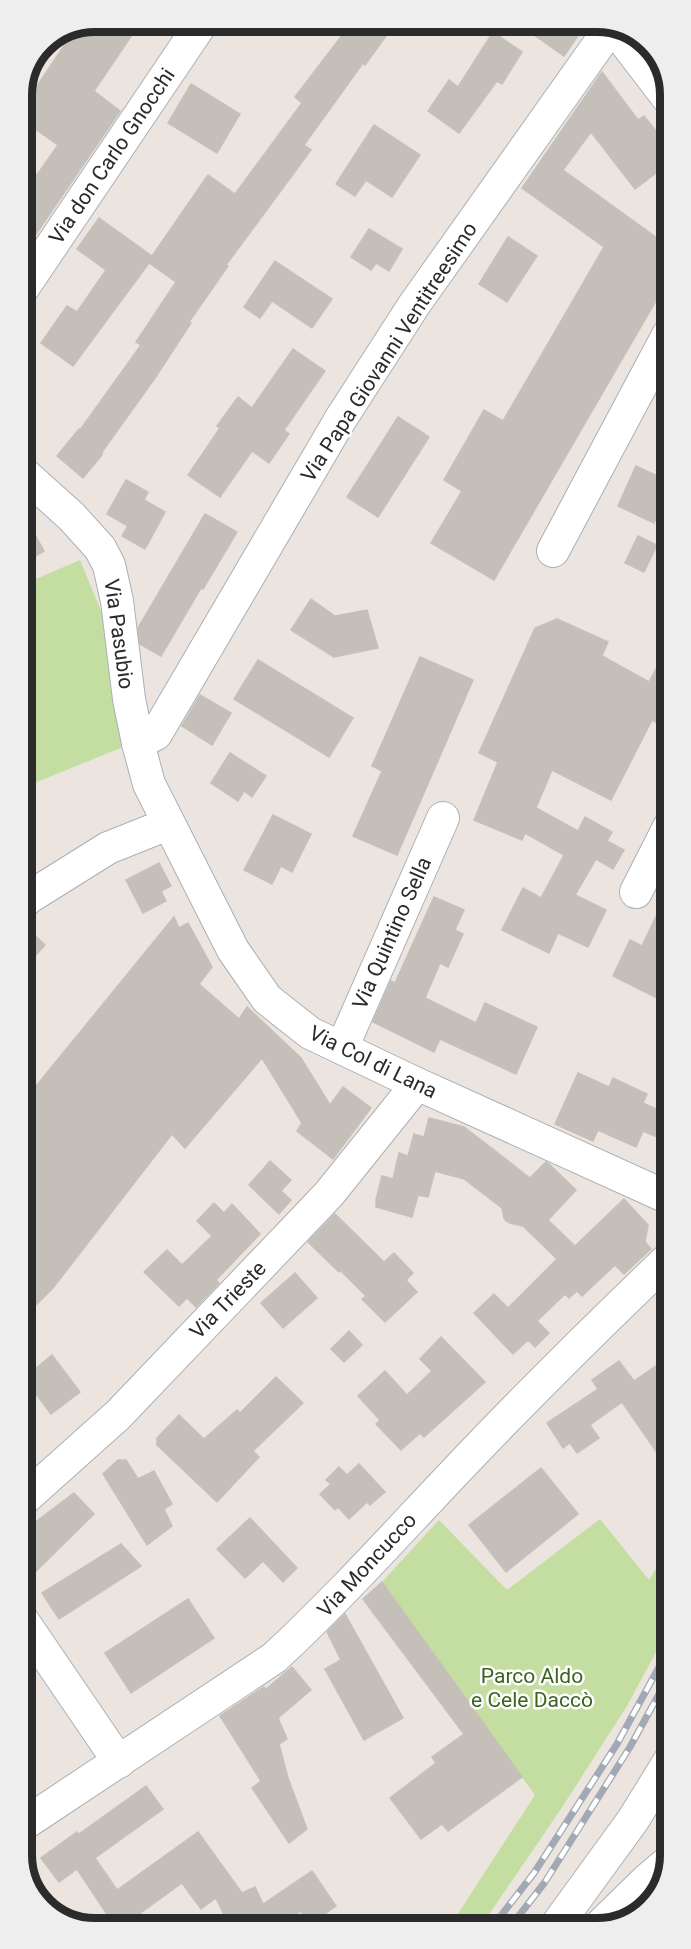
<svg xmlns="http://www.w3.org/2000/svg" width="691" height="1949" viewBox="0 0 691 1949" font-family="Roboto,sans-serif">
<rect width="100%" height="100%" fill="#ece4df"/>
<g fill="#c3dea0">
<path d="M80,560L110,633L123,747L22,788V585Z"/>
<path d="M600,1519L649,1580L670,1545V1626L627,1706L561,1809L481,1926H450L535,1795L382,1582L439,1520L507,1590Z"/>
</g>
<g fill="#c5bfba" stroke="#c7bfb9" stroke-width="1.5">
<path d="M94,21H119L134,32L94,91L120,111L21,256V165L37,175L58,145L21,119V110L75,29Z"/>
<path d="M353,21H375L389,32L365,65L363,63L304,145L311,150L226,265L228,266L189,322L191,323L155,378L102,452V455L83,478L57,456L79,429L80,430L141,345L136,342L176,282L149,263L73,366L41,343L67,306L77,312L106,270L77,249L99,218L152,256L208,175L235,194L302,103L295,97Z"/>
<path d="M538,21H588L564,56L530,32Z"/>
<path d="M493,32L522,52L502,84L497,81L459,133L428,111L449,80L458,87Z"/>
<path d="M602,72L638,120L644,116L668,146V164L635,189L591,132L563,170L668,246V280L494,580L431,543L462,491L444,480L484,410L503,421L604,247L522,188Z"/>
<path d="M191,84L240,114L217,153L168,123Z"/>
<path d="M374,125L420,155L392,197L366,180L355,196L336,184Z"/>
<path d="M369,229L402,249L389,271L376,263L371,270L351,257Z"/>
<path d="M508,237L537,256L507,302L479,284Z"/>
<path d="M275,261L332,299L312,328L272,301L260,318L244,307Z"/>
<path d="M293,349L325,371L284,430L289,434L269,463L252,451L220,497L188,475L220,428L217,426L238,397L252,408Z"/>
<path d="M398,417L429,437L378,517L347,497Z"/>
<path d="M636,466L668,481V495L654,523L618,506Z"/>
<path d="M126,480L148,492L144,500L165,512L145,549L122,536L128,526L107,514Z"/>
<path d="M22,512L44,551L22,564Z"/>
<path d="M205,514L237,532L203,589L201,588L161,656L140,644L138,628Z"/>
<path d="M638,536L657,545L644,572L625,563Z"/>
<path d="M311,599L335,616L367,610L378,648L334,657L291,630Z"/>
<path d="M557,619L608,642L602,656L649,682L668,646V710L660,724L652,720L611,800L552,770L536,808L578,831L585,817L612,832L607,841L624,850L613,869L596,859L575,895L606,910L588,947L558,933L549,953L502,930L523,888L541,898L564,855L525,833L522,840L474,820L498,762L479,753L535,628Z"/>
<path d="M420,657L473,680L397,855L353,836L382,771L372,766Z"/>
<path d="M258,660L353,718L329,757L234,699Z"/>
<path d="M200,695L231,713L212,745L182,726Z"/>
<path d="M230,753L266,776L252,797L244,791L238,801L211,783Z"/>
<path d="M273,815L311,834L292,872L281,866L272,884L244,870Z"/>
<path d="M159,863L171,886L161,891L166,901L143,913L126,880Z"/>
<path d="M669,889V1004L613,976L630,940L642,946Z"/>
<path d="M434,897L464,910L455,930L463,934L448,967L440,963L425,998L476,1023L485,1003L537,1027L516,1074L440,1039L434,1052L373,1022L391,981L395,983Z"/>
<path d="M174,917L179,928L188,923L212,967L199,984L239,1019L247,1007L301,1058L330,1105L343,1087L371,1108L333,1159L297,1131L302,1123L262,1058L185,1148L172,1134L53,1288L23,1318V1252L37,1238L23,1224V1102Z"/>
<path d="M22,923L45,945L22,970Z"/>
<path d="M578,1073L609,1087L613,1078L647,1094L643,1103L669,1115V1142L643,1131L636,1147L598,1130L593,1141L555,1124Z"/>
<path d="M429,1118L464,1127L530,1178L546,1162L549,1164L576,1190L548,1220L575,1246L624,1199L648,1225L645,1242L651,1249L624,1274L615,1265L582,1296L577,1291L569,1298L565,1294L537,1321L549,1333L535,1347L528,1340L513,1354L474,1313L494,1294L508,1308L557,1259L523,1226L510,1223L506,1221L504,1218L502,1208L464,1179L435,1171L428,1197L418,1195L412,1217L376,1207V1200L382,1176L393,1179L399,1153L408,1156L414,1134L424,1137Z"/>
<path d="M270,1161L291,1180L281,1191L291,1200L279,1214L249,1185Z"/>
<path d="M214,1203L224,1213L232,1204L260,1234L216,1280L219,1283L196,1307L187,1298L179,1306L144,1272L167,1250L182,1265L212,1236L197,1221Z"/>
<path d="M335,1214L384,1262L394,1253L413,1273L406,1280L417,1292L385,1322L362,1299L366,1296L340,1270L339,1272L308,1242Z"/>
<path d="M295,1273L317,1298L283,1328L261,1303Z"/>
<path d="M349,1331L362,1345L344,1362L331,1349Z"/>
<path d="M441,1337L485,1382L424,1437L420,1433L401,1450L376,1424L380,1420L358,1396L385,1371L407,1395L432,1371L420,1359Z"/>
<path d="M52,1355L80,1392L51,1414L24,1378Z"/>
<path d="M669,1357V1470L622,1402L590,1425L599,1438L577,1453L570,1443L563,1448L547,1423L598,1389L592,1380L619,1361L634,1381Z"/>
<path d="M276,1377L303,1403L253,1451L259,1457L217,1502L157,1445V1438L179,1415L204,1439L237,1410L240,1413Z"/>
<path d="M118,1460H126L138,1479L154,1471L172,1504L164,1509L172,1526L147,1545L103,1474Z"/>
<path d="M359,1464L385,1492L370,1505L367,1502L349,1519L338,1507L335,1510L320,1494L331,1484L326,1480L339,1467L347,1475Z"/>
<path d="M541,1468L578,1514L506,1572L469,1525Z"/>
<path d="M74,1493L94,1514L31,1576L23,1564V1540L33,1524Z"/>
<path d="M250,1518L297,1568L283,1582L263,1561L245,1578L217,1549Z"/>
<path d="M121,1544L141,1566L59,1619L42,1593Z"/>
<path d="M382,1582L522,1777L448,1831L442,1824L421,1839L390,1798L436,1763L432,1757L464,1734L363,1599Z"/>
<path d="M188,1599L214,1638L131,1693L105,1653Z"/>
<path d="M345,1614L403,1718L364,1740L325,1669L341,1660L327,1632Z"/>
<path d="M292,1667L311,1690L278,1718L287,1739L279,1744L288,1778L307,1829L289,1843L252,1788L261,1781L220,1716L264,1687L265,1690Z"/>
<path d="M146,1786L163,1809L95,1858L117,1890L198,1832L242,1893L255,1887L263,1904L312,1871L336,1906L310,1924L301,1911L293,1916L291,1913L262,1927H230L216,1898L201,1909L182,1883L135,1917L142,1928H116L77,1869L59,1882L41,1858L77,1832L79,1834Z"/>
</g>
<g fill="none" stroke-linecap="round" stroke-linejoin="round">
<g stroke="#abb0b7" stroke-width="34">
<g id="minor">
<path d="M612,25L667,97"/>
<path d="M21,291L203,21"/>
<path d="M22,472L72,517L100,548L109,565L117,601L129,699L138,743L149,784L233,950L267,999L310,1033L415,1083L669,1198"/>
<path d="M553,551L668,335"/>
<path d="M138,743L156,734L340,420L414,305L604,37L614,28"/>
<path d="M636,892L669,827"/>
<path d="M22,904L28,898L108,848L168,824"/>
<path d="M342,1048L443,818"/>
<path d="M23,1500L118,1415L329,1194L410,1093L415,1083"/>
<path d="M23,1621L119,1762"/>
<path d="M24,1824L274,1658C338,1599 396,1534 456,1471C525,1398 597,1327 669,1258"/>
<path d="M601,1925L647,1880L667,1863"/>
<path d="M556,1926L633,1820L670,1760"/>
</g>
</g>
<use href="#minor" stroke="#fff" stroke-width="32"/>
<g stroke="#a2a9b4" stroke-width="7">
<g id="rail">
<path d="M493,1926L534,1873L617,1744L670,1647"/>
<path d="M511,1926L545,1882L630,1747L670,1674"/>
</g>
</g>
<use href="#rail" stroke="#fff" stroke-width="4.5" stroke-dasharray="14" stroke-linecap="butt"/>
</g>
<g text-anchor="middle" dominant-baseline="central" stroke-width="5" stroke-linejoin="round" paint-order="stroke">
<g font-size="21" fill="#2b2b2b" stroke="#fff">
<text transform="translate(112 156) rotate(-56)">Via don Carlo Gnocchi</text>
<text transform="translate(389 352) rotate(-57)">Via Papa Giovanni Ventitreesimo</text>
<text transform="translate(119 634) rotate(82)">Via Pasubio</text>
<text transform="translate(392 933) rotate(-66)">Via Quintino Sella</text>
<text transform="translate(373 1062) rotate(26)">Via Col di Lana</text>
<text transform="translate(228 1300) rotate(-46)">Via Trieste</text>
<text transform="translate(367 1565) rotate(-47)">Via Moncucco</text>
</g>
<g font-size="21" fill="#3d6321" stroke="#fff">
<text x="532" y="1676">Parco Aldo<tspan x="532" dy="24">e Cele Daccò</tspan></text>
</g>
</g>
<path d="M0 0H691V1949H0ZM95 32H597A63 63 0 0 1 660 95V1855A63 63 0 0 1 597 1918H95A63 63 0 0 1 32 1855V95A63 63 0 0 1 95 32Z" fill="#eee" fill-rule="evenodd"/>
<path fill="none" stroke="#2b2b2b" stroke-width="8" d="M95 32H597A63 63 0 0 1 660 95V1855A63 63 0 0 1 597 1918H95A63 63 0 0 1 32 1855V95A63 63 0 0 1 95 32Z"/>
</svg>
